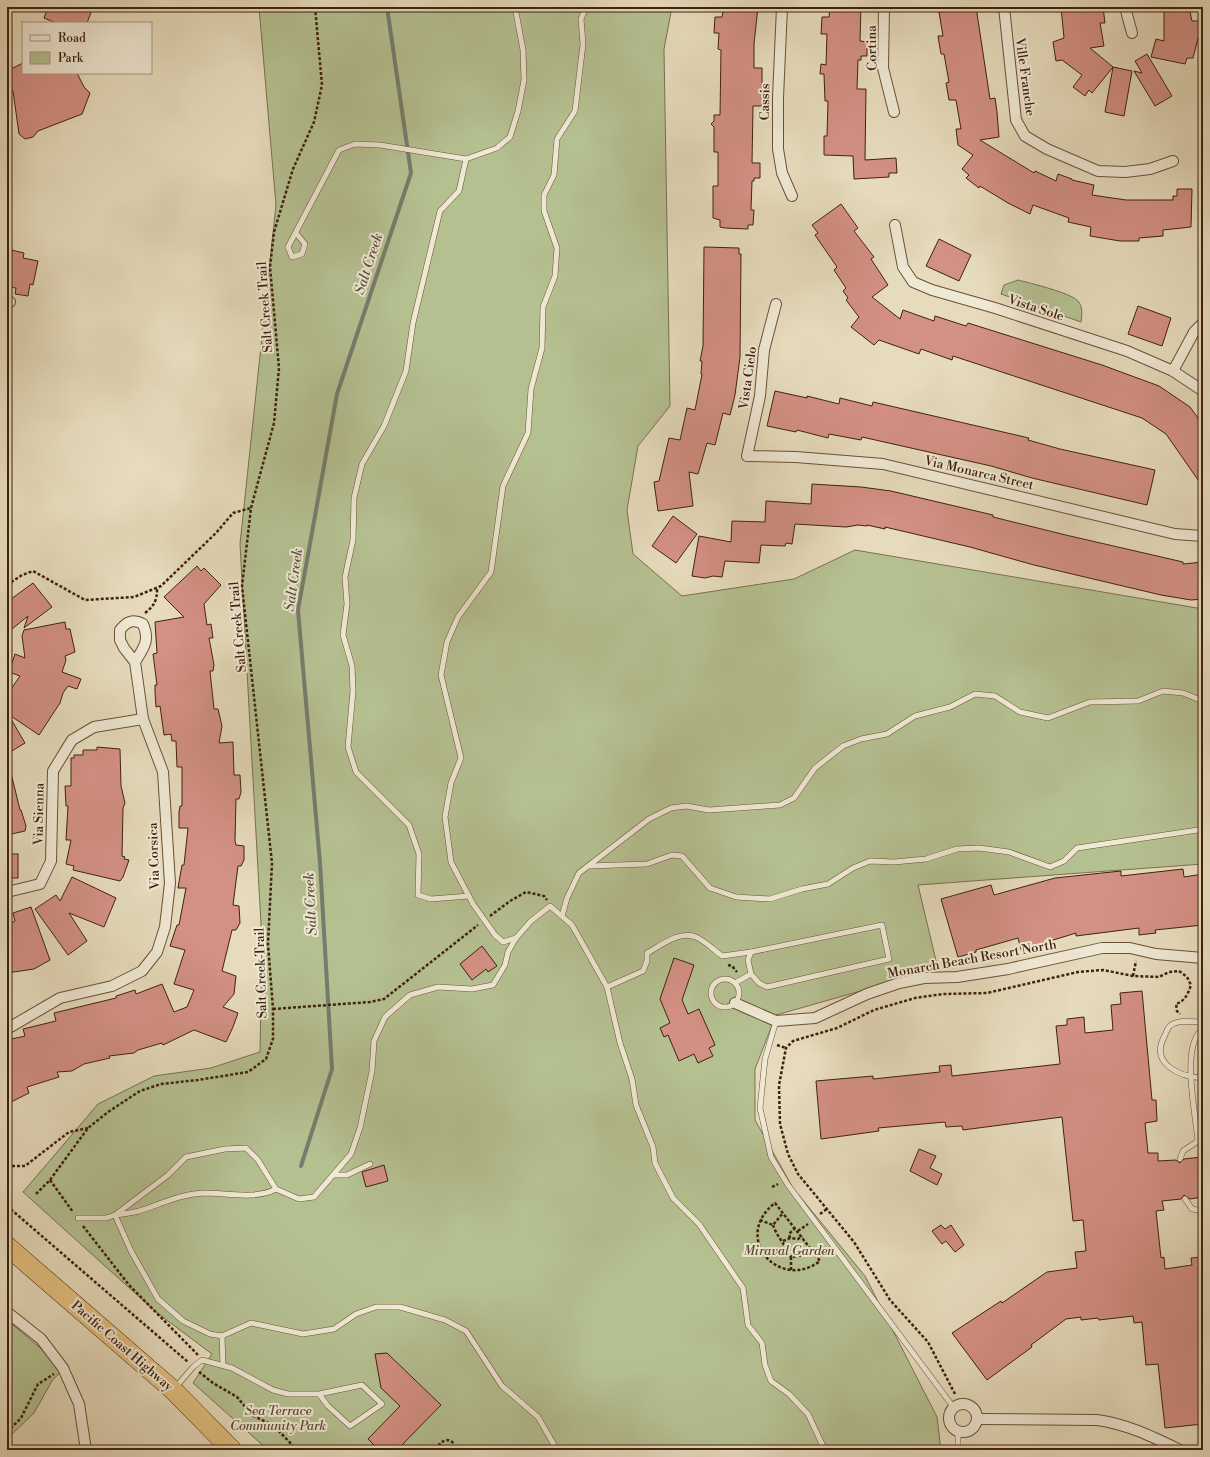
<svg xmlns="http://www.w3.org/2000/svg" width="1210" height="1457" viewBox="0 0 1210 1457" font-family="'Libre Bodoni',serif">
<rect width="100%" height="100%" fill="#e6dbbc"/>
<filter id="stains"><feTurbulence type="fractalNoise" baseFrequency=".005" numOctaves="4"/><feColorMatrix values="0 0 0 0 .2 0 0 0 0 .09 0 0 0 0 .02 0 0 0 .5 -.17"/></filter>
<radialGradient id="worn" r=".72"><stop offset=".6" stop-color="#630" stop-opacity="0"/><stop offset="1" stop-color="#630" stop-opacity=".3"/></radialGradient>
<g fill="#b5c091" stroke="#7a7050">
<path d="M259,7H672L664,49L670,406L638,446L627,510L633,554L682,596L794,579L855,550L1203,609V864L918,885L938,969L776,1015L755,1069V1120L793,1188L865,1276L937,1417L941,1450H268L193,1383L212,1354L156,1312L23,1192L98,1104L154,1076L211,1068L260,1052L262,942L240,544L276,205Z"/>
<path d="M1018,280C1030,283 1071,293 1078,301C1083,307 1082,314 1081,322L1001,294L1004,285Z"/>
<path d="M7,1320L64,1368L52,1381L34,1413L7,1439Z"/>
</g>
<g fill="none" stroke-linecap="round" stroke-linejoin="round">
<path stroke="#747d6d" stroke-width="4" d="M301,1166L332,1069L320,863L298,610L337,394L411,173L387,7"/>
</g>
<g fill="#d39084" stroke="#40210f">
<path d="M48,7H93L87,23H56L44,18Z"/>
<path d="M724,7H758L754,44V68H762V106H753L752,163H760V178H754V181H752L751,210H754L753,225H748V229L725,228L720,227V220L713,218V186H718V152H714V127L711,124L714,121V115H720L721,50L718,49L719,33H714L715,17H722Z"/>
<path d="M830,7H861L860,41L867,42V56H861V60H858L857,89H866L865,160L896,158L897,173H889V177L854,179L853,156L824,155V136H827L828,101H825L824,74H820L821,64L826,65L827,34H821L822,17H829Z"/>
<path d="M966,7H976L990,99L995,98L997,112L999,137L980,140L1034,173L1035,171L1056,181L1058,174L1072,179V180L1094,185L1092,195L1126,200H1173V196H1177V189H1192L1191,227L1163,230V236L1139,238V241H1120L1090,236L1091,227L1068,222L1069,218L1033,205L1030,214L1008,203L980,186L979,188L966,178L969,175L962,169L973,155L958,145L956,129H961L956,100H949L946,83L949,82L944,54H941L938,36H943L939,12Z"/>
<path d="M1061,7H1103L1105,23H1100L1104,46L1090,48L1113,67L1132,71L1124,116L1105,112L1113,67L1092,93L1089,90L1085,96L1073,87L1082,75L1062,60L1056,61L1053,42L1064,38Z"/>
<path d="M1164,7H1189L1192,21H1199V28H1203V38H1198L1193,58H1187L1185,64L1151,57L1156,39L1164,41Z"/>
<path d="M1147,54L1172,96L1155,106L1134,71L1142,73L1135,61Z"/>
<path d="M23,63V73H77L84,87L90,93L82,114L38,131L33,137L25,139L19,134L13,91L7,85V83L11,69Z"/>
<path d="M841,204L858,228L854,231L874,257L871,259L888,285L872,297L900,319L903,310L934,321L935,316L966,326L968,323L1102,365L1159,386L1190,407L1203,425V487L1166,434L1142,418L953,356L952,360L921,349L919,354L879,340L874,345L851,327L859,317L846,300L848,298L843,291L846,288L834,270L837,267L815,235L818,233L812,225Z"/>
<path d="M939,239L971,255L959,281L926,266Z"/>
<path d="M704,247L739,248V254H741L740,357L735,395L730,415L723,413L715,445L707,443L698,474L689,472L693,506L658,511L654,482L659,481L669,438L680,440L687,408L695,410L702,374H701L702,361H700L703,346Z"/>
<path d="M7,249L24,253L23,258L38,261L33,285L30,284L28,296L15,294L16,288L7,287Z"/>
<path d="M1138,306L1171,318L1162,346L1128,334Z"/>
<path d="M775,391L807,398V396L839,404L840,398L872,406L873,402L1029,438L1028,440L1060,449L1155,470L1147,505L1032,478L991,466L862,437L861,440L829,434L828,438L797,430L796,432L767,426Z"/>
<path d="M812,484L861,487L891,491L993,515V517L1070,536L1183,562V564L1203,562V599L1191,600L1161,595L1034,565L970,547L885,527V529L867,525V526L858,525L846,527L795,524L792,544L786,543L785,546L761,545L759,563L725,561L722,577L713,576L705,578L692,576L699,536L731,542L732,521L765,522L766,501L811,504Z"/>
<path d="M673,516L697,534L676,563L652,546Z"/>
<path d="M197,566L201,571L204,568L221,585L204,604L207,625L211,624L213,638H209L214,665L213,671H210L214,709H218L222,726L219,743L233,742L234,775H240L241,792L239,799H236L235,841L236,845L244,846V860L241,866H238L233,905L239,906L240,923L236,930H232L222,971L236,976L234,994L223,1007L238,1013L233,1027L226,1042L194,1030L163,1045L162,1043L138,1050L134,1053L109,1056L110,1058L84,1064L72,1071L57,1072L59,1077L27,1087L29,1093L7,1104V1040L25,1036L23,1029L56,1021L54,1013L116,998V996L135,990L136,994L162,984L174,1012L187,1007L194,990L174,984L185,950L170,946L177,925H179L186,888H178L182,865H184L188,828H179V812L180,806H182V767H177L176,741H172L171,734L164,735L160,706L156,707L155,692V685H157L153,654L157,653L155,622L184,617L164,597Z"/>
<path d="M33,583L52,607L24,628L28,616L7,633V602Z"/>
<path d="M65,622L66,629H70L75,652L65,656L66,660L62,672L81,679L77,689L68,686L63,693L60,703L39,735L8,714L25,743L7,754V695L20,676L9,672L15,654L25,658L22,636L24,630Z"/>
<path d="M97,747L120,749L121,786L125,803L123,808L122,856L125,857L124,859L129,860L123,877L120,881L73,870L74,866L66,864L71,840H66L68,806H66L65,786H71V758H74V755H83V750H97Z"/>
<path d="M11,773L20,810H21L26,826L25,831L7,835V774Z"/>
<rect x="7" y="854" width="11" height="24"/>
<path d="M1183,869L1184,877L1203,874V925L1155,930L1156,933L1139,935V928L1076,936V933L1021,950L1018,938L976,950V952L958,957L941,899L991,885L994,895L1055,878L1121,871V876Z"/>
<path d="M72,877L116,898L104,927L69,913L87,941L68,955L35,909L56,895L60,901Z"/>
<path d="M31,907L50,960L34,969L7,973V933H12L9,924L15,921L13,913Z"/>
<path d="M482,946L497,966L488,972L486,969L472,980L460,964Z"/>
<path d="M674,958L694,965L682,1000L688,1014L699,1009L715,1045L709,1048L713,1056L698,1063L694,1054L679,1061L668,1035L664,1037L660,1028L670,1023L660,999Z"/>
<path d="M1142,991L1152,1100H1156L1157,1121L1145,1123L1148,1153H1158V1161L1176,1160L1180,1163L1184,1159L1201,1157L1203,1178V1197L1190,1199L1184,1195L1181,1199L1162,1201L1164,1210L1156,1211L1161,1258L1164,1257L1165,1269L1192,1265L1191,1258L1203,1257V1424L1165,1428L1158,1364L1146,1365L1142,1322L1134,1323L1133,1316L1099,1320L1098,1318L1081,1320V1317L1066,1319L1031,1345L1032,1347L987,1380L952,1333L1001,1301L1002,1303L1047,1272L1077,1268L1075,1252L1086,1251L1083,1220L1073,1221L1062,1117L963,1130L962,1126L946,1127L945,1122L878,1128L879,1131L821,1139L816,1081L873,1076V1079L940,1072L939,1066L951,1065L952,1076L1060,1064L1056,1026L1067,1025V1019L1084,1017L1085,1033L1113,1030L1111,1005L1121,1004L1120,993Z"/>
<path d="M919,1149L936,1156L930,1168L942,1174L937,1185L910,1171Z"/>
<path d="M384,1165L388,1181L366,1187L362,1172Z"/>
<path d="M941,1225L945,1229L951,1225L964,1245L955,1252L946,1241L942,1244L932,1231Z"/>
<path d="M387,1353L441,1405L397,1450H379L368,1439L400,1406L381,1388L375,1354Z"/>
</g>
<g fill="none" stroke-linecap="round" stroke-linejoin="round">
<g stroke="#6a503a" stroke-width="6">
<g id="lane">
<path d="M466,159L459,191L440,211L413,323L406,371L384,426L362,464L354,498L353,540L345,577L347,604L343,635L352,666L353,691L348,747L356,772L409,825L419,854L418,895L431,899L469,896"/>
<path d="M296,233L305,244L302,254L292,257L288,247L339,150L355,144L380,145L466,159L497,148L510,137L518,111L524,80L523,50L515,7"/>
<path d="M588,866L647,864L672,855L682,856L710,888L736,897L770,899L802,889L828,884L853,868L870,861L894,862L926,859L957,849L979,848L1009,852L1050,867L1064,861L1077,848L1198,830L1203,831"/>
<path d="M473,904L451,862L445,817L451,783L461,758L441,675L447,642L458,617L491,572L503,486L528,433L531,389L542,348L543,307L555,276L557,248L544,211V195L554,175L557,139L575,111L583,44L581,19L586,7"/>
<path d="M562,916L567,898L579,873L649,819L671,808L686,806L709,810L780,805L794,798L815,768L843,746L861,739L887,734L915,716L950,707L975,694L995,696L1020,712L1048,718L1090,702L1138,701L1163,691L1183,693L1203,701"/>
<path d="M495,935L503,942L516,938L531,921L550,906L572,925L607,987L620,1043L632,1079L636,1105L653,1147L655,1163L673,1198L699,1224L743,1288L748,1325L762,1343L765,1365L771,1381L789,1394L808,1414L822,1444L827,1450"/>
<circle cx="725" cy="993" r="14"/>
<path d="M735,983L751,974L748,960L751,952L882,925L889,959L767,987L759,983L751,974"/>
<path d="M607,987L643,971L647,961V953C660,946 680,930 696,937C705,941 714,950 722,956L751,952"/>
<path d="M776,1021L765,1059L760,1108L771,1157L788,1185L954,1408"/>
<path d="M1203,1022C1193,1022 1178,1019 1170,1026C1167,1028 1166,1034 1164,1037C1150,1064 1180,1077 1203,1078"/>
<path d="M1203,1029C1180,1044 1196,1116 1198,1141L1203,1144"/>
<path d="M1180,1159L1183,1151L1198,1141"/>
<path d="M334,1175H347L370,1164"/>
<path d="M276,1189C255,1200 227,1193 204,1193C180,1194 161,1204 139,1211C131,1213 123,1214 115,1215L131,1251L158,1299L183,1321L210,1334L222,1336L251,1323L303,1334L334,1329L356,1314L376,1307H400L445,1320L466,1331L502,1386L538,1417L557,1450"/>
<path d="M1185,1199L1192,1209L1203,1211"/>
<path d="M78,1218H106L115,1215L168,1175L186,1157L225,1149L246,1148L258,1160L276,1189L299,1199L314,1197L351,1154L360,1128L372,1071L374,1041L385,1017L410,995L438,987L472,989L493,985L505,965L508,952L516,938"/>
<path d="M222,1336L223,1365"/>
<path d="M176,1387L193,1367L202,1360L232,1368L273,1390L288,1394H319L328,1406L350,1426L382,1404L362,1385L319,1394"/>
<path d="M958,1431V1450"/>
</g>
</g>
<g stroke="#6a503a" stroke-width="12">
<g id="street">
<path d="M782,7L778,98V149L782,173L792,196"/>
<path d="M884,7L883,68L894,112"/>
<path d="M1004,7L1016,120L1025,136L1047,149L1098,171L1125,172L1150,169L1173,161"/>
<path d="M1125,7L1132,33"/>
<path d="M895,225L903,267L913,282L932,290L995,308L1127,351L1173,371L1203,391"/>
<path d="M7,301L10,302"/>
<path d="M776,304L764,350L760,396L747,456L796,457L883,464L1175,534L1203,536"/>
<path d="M1173,371L1194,332L1203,323"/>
<path d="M7,892L40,884L51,861L53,771L72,740L94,727L143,719"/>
<path d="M735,1003L776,1021L815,1018L867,994L899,983L924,978L957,977L1008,969L1102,948H1130L1156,954L1203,958"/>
<path d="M7,1029L60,998L112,986L142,971L157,952L165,927L170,883L163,772L143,719L135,662L124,648L120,640V630C127,621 133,619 143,624C150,641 144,647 135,662"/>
<path d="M7,1312L41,1339L63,1368L79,1404L86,1450"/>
<circle cx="963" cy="1418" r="14"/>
<path d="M977,1419L1097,1420C1127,1424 1153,1437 1180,1450"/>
</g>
</g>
<g stroke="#40210f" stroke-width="20">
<path id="highway" d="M7,1246L173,1390L232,1450"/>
</g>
<g stroke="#40210f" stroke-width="2.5" stroke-dasharray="3 2" stroke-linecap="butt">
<path d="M7,585L22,575L33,571L85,600L134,597L161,586L216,533L233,513L251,508"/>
<path d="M145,613C154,606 157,601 157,589"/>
<path d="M490,916L510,901L526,892L544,896L547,900"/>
<path d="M728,965L732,966L737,972"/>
<path d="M1133,976L1136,961"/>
<path d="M273,1009L370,1002L384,999L478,925"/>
<path d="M777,1045L786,1048"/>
<path d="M7,1166H25L69,1132L88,1128"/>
<path d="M50,1180L73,1212"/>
<path d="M772,1187L778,1184"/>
<path d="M36,1194L50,1180L88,1128L108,1112L140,1091L161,1084L198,1080L248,1072L266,1059L273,1039V1009L268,944L272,863L242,586L251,508L274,423L279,368L270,267L274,232L293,169L314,122L322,85L315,7"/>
<path d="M775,1203L820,1261C779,1292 731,1237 775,1203Z"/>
<path d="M7,1206L188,1362"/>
<path d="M820,1214L827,1209"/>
<path d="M760,1220L773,1225L783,1213"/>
<path d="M773,1225C776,1235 786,1246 791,1257"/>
<path d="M83,1226L129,1285L198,1355"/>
<path d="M798,1231L808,1224"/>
<path d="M790,1238L789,1234L795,1228"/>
<path d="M783,1241L790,1238L798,1239L802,1236"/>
<path d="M791,1270V1257L805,1255L812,1249"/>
<path d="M199,1372L213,1383L237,1397L252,1415L274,1426L297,1450"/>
<path d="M955,1394L928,1342L890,1300L854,1242L798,1174L788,1154L780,1124L779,1085L786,1048L793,1041L837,1028L874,1010L915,998L943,994L987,993L1078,972L1103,970L1133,976L1159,977L1169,972L1179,971L1187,977L1191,985C1188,994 1185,1001 1176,1004L1177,1011L1180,1014"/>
<path d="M7,1432L21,1418L38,1384L54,1374"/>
<path d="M436,1450L441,1442L448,1440L454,1443"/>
</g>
<use href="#lane" stroke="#efe8d3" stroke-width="5"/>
<use href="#street" stroke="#efe8d3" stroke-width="10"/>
<use href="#highway" stroke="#e3be7e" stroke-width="19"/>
<g stroke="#6a503a" stroke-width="6" stroke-linecap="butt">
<path id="lane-bridge" d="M473,904L495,935"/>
</g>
<use href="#lane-bridge" stroke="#efe8d3" stroke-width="5"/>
</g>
<g text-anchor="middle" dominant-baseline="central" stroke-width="4" stroke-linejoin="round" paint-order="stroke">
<g font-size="13" fill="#40210f" stroke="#efe8d3">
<text transform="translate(872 48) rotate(-91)">Cortina</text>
<text transform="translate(1025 77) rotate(82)">Ville Franche</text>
<text transform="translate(765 102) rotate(-89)">Cassis</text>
<text transform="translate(265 307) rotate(-94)">Salt Creek Trail</text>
<text transform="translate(1036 308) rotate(18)">Vista Sole</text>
<text transform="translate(748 378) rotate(-82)">Vista Cielo</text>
<text transform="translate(979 473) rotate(13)">Via Monarca Street</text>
<text transform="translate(238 627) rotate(-95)">Salt Creek Trail</text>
<text transform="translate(39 814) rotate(-89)">Via Sienna</text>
<text transform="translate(154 856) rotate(-92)">Via Corsica</text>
<text transform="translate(972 959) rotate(-10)">Monarch Beach Resort North</text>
<text transform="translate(261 973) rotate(-92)">Salt Creek Trail</text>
<text transform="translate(122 1346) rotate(41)">Pacific Coast Highway</text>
</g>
<g font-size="13" font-style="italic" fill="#5d4930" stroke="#efe8d3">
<text x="789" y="1251">Miraval Garden</text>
<text x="278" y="1411">Sea Terrace<tspan x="278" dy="15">Community Park</tspan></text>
</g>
<g font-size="14" font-style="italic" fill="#5a4f3e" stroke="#efe8d3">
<text transform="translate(369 264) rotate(-72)">Salt Creek</text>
<text transform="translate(294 580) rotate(-82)">Salt Creek</text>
<text transform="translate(311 904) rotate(-93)">Salt Creek</text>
</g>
</g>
<rect width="1210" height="1457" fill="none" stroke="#e6dbbc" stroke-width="24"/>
<rect x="8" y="8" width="1194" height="1441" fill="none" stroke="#40210f" stroke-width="2"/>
<rect x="12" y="12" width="1186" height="1433" fill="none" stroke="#40210f"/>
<rect x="22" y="22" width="130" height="52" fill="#efe8d3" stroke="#a99885"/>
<rect x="30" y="35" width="20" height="6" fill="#efe8d3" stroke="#a99885"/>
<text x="58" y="42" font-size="12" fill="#40210f">Road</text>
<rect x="30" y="52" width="20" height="12" fill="#b5c091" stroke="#a99885"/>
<text x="58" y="62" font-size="12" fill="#40210f">Park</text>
<rect width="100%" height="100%" filter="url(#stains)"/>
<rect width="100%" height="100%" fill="url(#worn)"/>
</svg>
